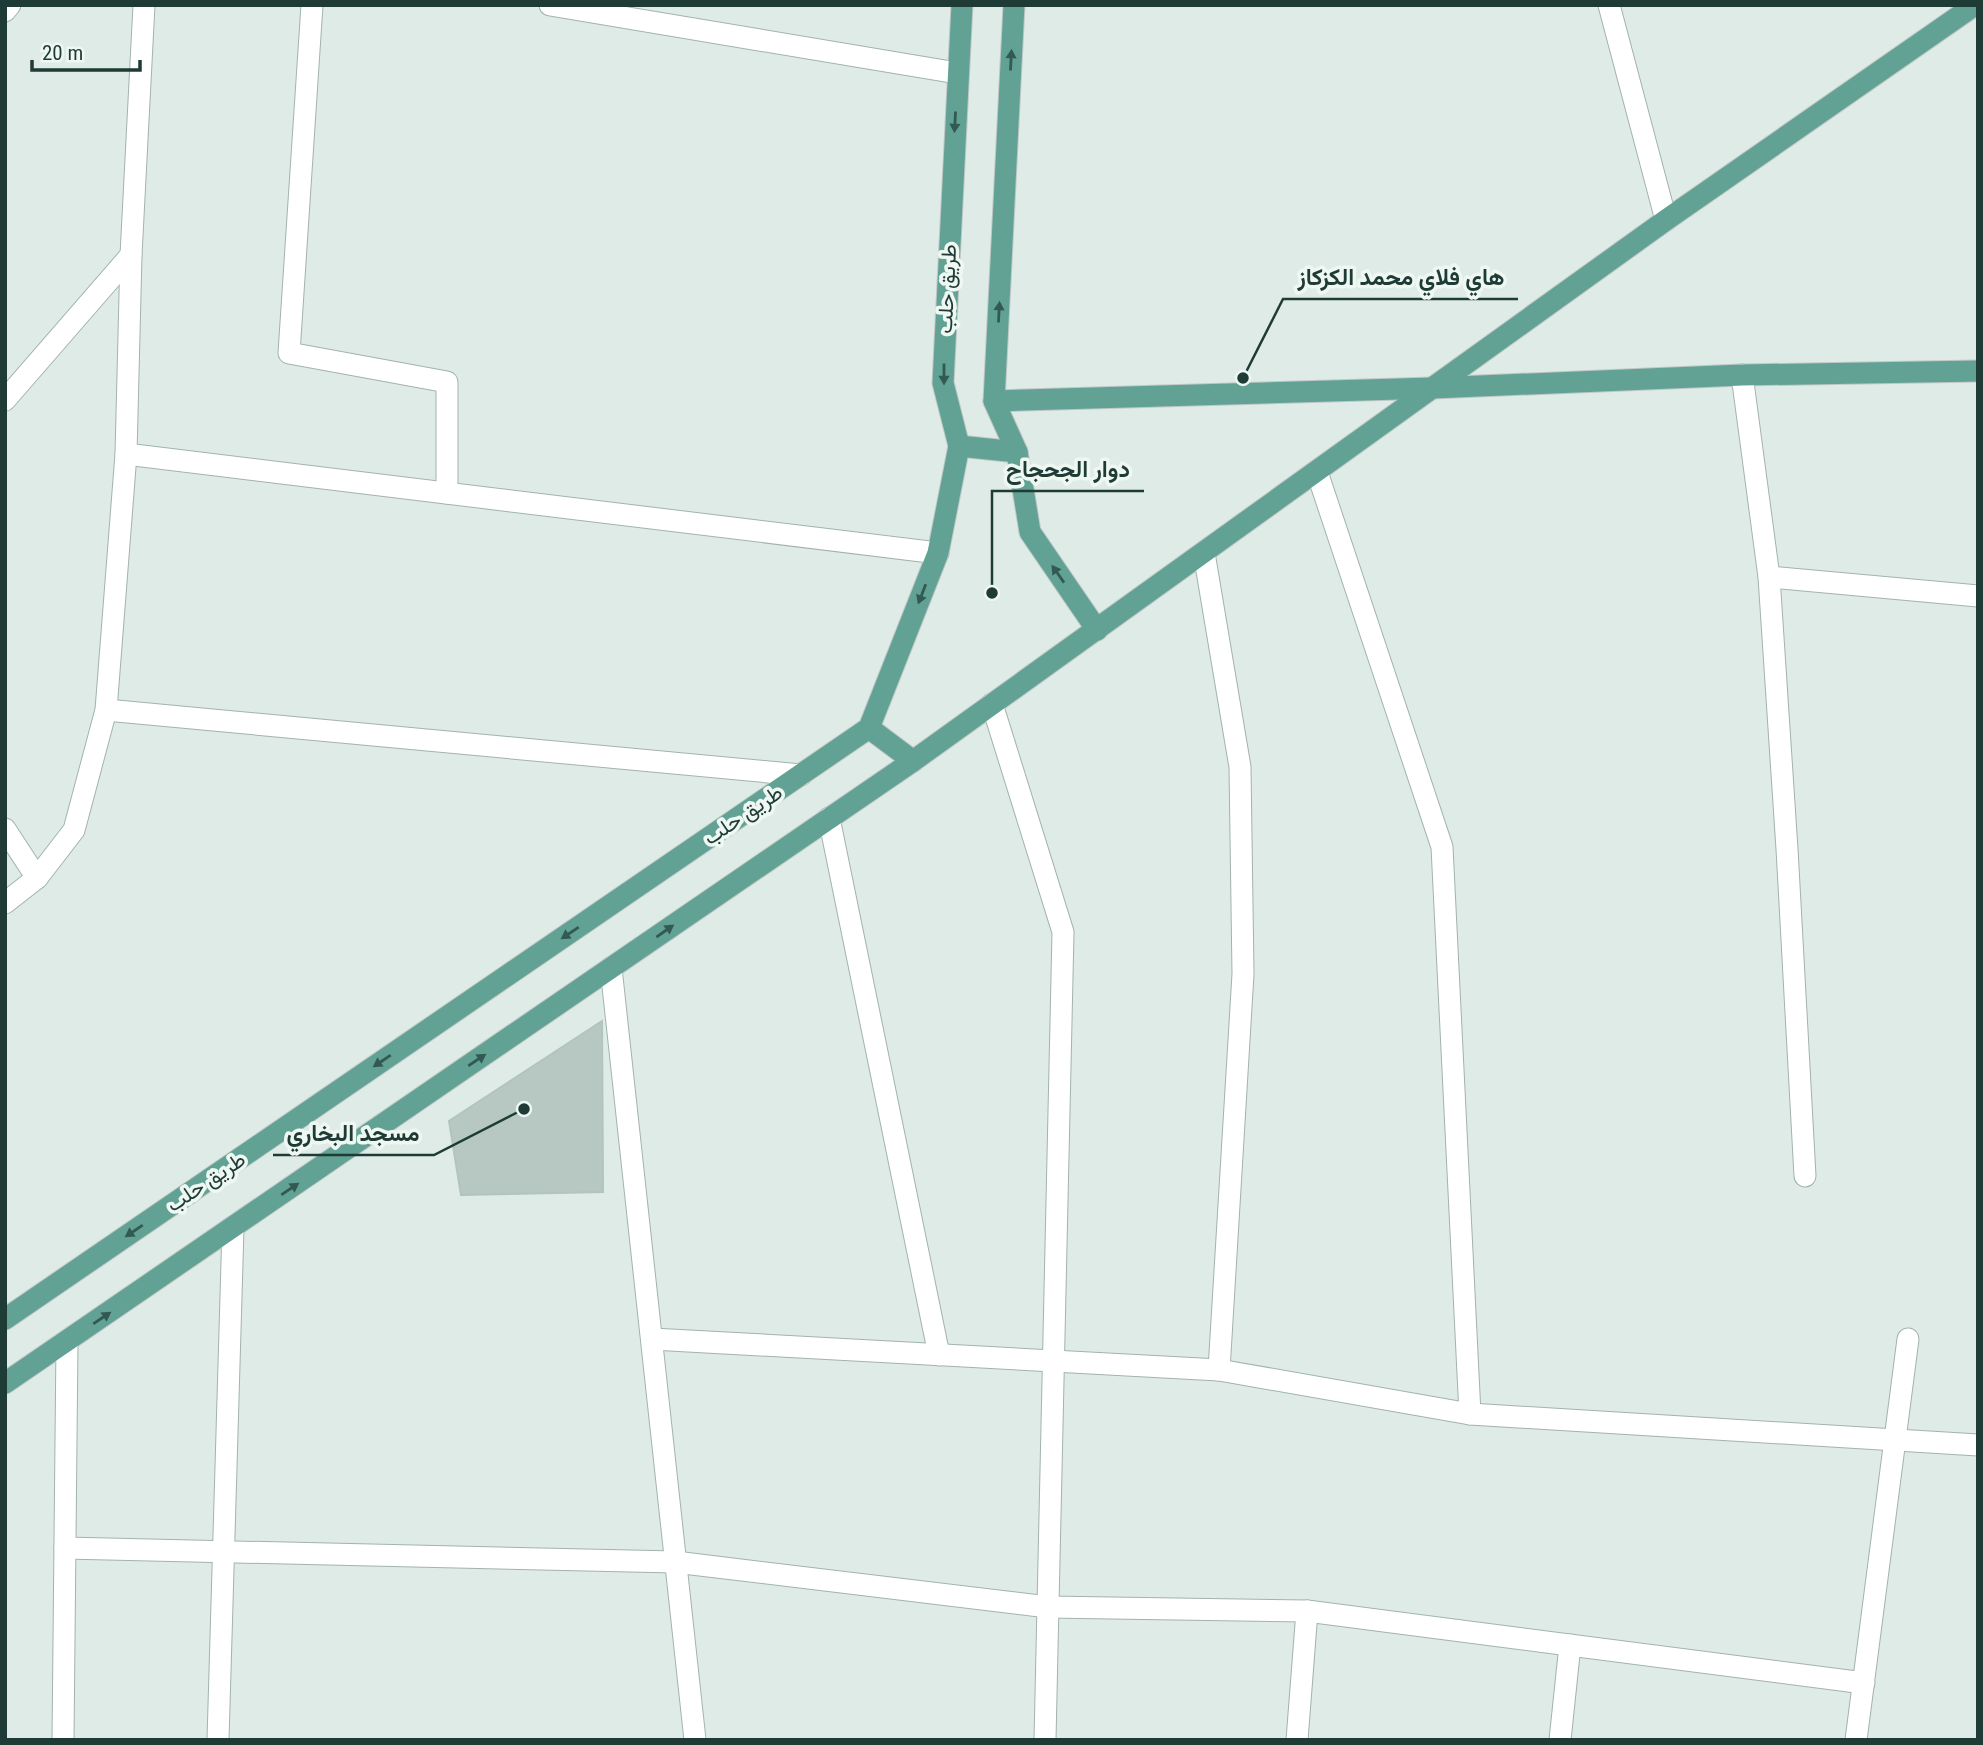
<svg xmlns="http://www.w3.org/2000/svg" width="1983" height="1745" viewBox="0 0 1983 1745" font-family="'Roboto Condensed',Vazirmatn,sans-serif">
<rect width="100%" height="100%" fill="#dfebe6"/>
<path fill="#b7c8c2" stroke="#b1c4bd" stroke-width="2" d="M602,1021L603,1192L461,1195L449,1121Z"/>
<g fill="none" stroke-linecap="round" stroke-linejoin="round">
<g stroke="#a2b3ad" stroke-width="23">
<g id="minor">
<path d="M312,5L289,353L447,382V493"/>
<path d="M550,5L957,73"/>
<path d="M1609,5L1666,220"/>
<path d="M5,11L10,5"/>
<path d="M1742,375L1769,577L1787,849L1805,1176"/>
<path d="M5,400L131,255"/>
<path d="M126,454L938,553"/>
<path d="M1317,472L1442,847L1470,1414"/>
<path d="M1204,553L1240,767L1243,974L1219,1370"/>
<path d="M1769,577L1978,596"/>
<path d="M992,704L1063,932L1045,1740"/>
<path d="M106,710L801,775"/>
<path d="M829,818L939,1355"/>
<path d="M5,829L37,878"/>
<path d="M5,903L37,878L74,830L106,710L126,454L131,255L144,5"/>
<path d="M611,968L695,1740"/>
<path d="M652,1339L1219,1370L1470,1414L1978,1445"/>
<path d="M65,1548L675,1562L1048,1607L1307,1611L1864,1683"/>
<path d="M63,1740L67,1342"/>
<path d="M218,1740L233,1228"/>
<path d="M1297,1740L1307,1611"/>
<path d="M1560,1740L1570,1645"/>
<path d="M1856,1740L1908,1339"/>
</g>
</g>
<g stroke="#c0c8c6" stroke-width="23">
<g id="major">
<path d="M1014,5L994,401L1017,452L1030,532L1097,630"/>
<path d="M994,401L1433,388L1742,375L1978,371"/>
<path d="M959,446L1017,452"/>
<path d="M869,728L913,761"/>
<path d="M5,1319L869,728L938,553L959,446L943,383L962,5"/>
<path d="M5,1383L913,761L1666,220L1975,5"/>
</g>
</g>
<use href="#minor" stroke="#fff" stroke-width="21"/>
<use href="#major" stroke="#61a294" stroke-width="21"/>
</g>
<defs><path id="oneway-solid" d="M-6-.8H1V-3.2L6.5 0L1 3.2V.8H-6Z" transform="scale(1.75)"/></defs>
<g fill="#335a52">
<use href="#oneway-solid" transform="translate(1011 60) rotate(-87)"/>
<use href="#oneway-solid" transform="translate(955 122) rotate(93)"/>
<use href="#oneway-solid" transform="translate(999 312) rotate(-87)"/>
<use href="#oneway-solid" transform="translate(944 374) rotate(90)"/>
<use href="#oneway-solid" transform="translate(1058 574) rotate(-125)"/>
<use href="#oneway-solid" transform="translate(922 594) rotate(111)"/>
<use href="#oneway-solid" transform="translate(665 931) rotate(-35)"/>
<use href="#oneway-solid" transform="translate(570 933) rotate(146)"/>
<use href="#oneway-solid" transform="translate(477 1060) rotate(-34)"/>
<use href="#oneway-solid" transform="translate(382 1061) rotate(146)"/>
<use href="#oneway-solid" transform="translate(290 1189) rotate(-34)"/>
<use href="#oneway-solid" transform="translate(134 1231) rotate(146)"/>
<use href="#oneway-solid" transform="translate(102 1318) rotate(-34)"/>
</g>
<g text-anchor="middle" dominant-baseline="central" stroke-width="7" stroke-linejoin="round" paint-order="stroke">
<g font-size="21" fill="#1f3b35" stroke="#eff7f3">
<text transform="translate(947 289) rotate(-87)">طريق حلب</text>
<text transform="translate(743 815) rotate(-34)">طريق حلب</text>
<text transform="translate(206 1182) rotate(-34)">طريق حلب</text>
</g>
</g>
<path fill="none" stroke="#1f3b35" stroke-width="2.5" d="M1243 378L1283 299H1518M992 593L992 491H1144M524 1109L434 1155H273"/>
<g fill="#1f3b35" stroke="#eff7f3" stroke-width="2.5">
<circle cx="1243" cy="378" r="7"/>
<circle cx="992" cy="593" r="7"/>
<circle cx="524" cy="1109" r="7"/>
</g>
<g font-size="23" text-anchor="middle" font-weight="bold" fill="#1f3b35" stroke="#eff7f3" stroke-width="7" stroke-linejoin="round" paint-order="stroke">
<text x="1401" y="285">هاي فلاي محمد الكزكاز</text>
<text x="1068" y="477">دوار الجحجاح</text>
<text x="353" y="1141">مسجد البخاري</text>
</g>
<rect width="1983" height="1745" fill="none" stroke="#1f3b35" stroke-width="14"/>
<path d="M32 60v10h108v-10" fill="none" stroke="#1f3b35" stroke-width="3.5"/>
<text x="42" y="60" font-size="21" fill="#1f3b35" stroke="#eff7f3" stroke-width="5" paint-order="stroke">20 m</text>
</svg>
